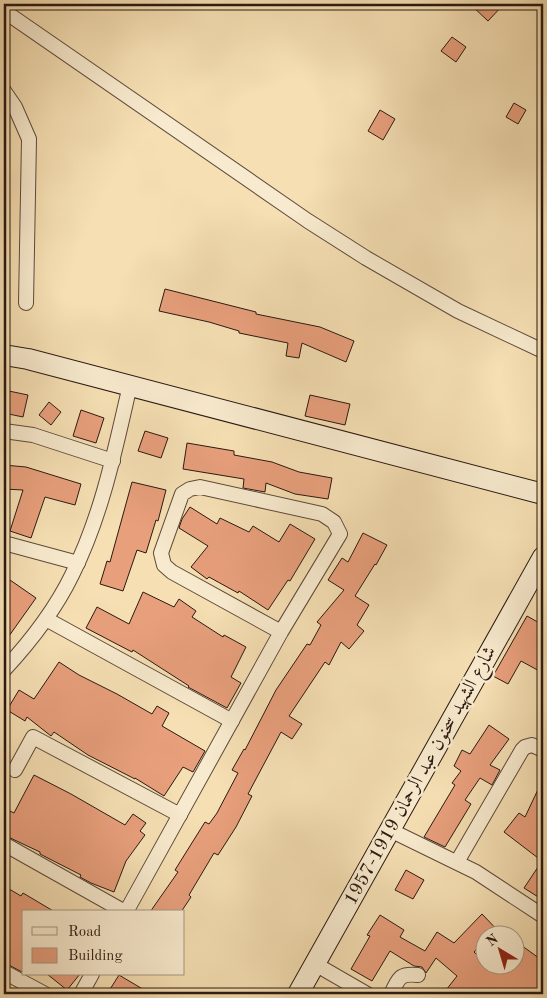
<svg xmlns="http://www.w3.org/2000/svg" width="547" height="998" viewBox="0 0 547 998" font-family="'Old Standard TT',Amiri,serif">
<rect width="100%" height="100%" fill="#f5dfb3"/>
<filter id="stains"><feTurbulence type="fractalNoise" baseFrequency=".004" numOctaves="4"/><feColorMatrix values="0 0 0 0 .2 0 0 0 0 .09 0 0 0 0 .02 0 0 0 .5 -.17"/></filter>
<radialGradient id="worn" r=".72"><stop offset=".6" stop-color="#630" stop-opacity="0"/><stop offset="1" stop-color="#630" stop-opacity=".3"/></radialGradient>
<g fill="#e89f7c" stroke="#2a1911">
<path d="M470,4H504L488,21Z"/>
<path d="M452,37L466,47L456,62L441,51Z"/>
<path d="M514,103L526,110L518,124L506,117Z"/>
<path d="M380,110L395,119L383,140L368,131Z"/>
<path d="M165,289L256,312V314L320,327L354,341L346,362L302,343L299,358L286,356L288,343L239,333V331L209,322L159,311Z"/>
<path d="M4,390L28,395L23,417L4,413Z"/>
<path d="M310,395L350,404L345,425L305,416Z"/>
<path d="M49,402L61,412L51,425L39,415Z"/>
<path d="M81,410L104,418L96,443L73,436Z"/>
<path d="M145,431L168,438L161,458L138,451Z"/>
<path d="M187,443L234,451V455L272,462L299,472L332,478L328,499L295,494L266,483L265,492L243,488L244,479L183,469Z"/>
<path d="M4,465L26,467L81,484L75,505L45,497L31,538L10,531L23,490L4,489Z"/>
<path d="M132,482L166,490L158,521L156,520L146,553L137,550L123,591L100,584L107,561L110,562Z"/>
<path d="M190,507L217,524L220,518L249,532L253,526L279,542L290,524L315,539L290,581L288,580L268,610L239,591L238,593L209,577L207,579L191,567L208,546L179,528L182,519Z"/>
<path d="M363,533L387,545L376,565L375,564L355,596L369,605L357,625L364,631L349,649L341,642L329,665L325,662L289,716L302,724L292,739L281,732L248,794L252,796L236,827L218,855L214,853L189,895L191,897L181,912H150L178,872L175,870L205,822L209,824L217,813L238,773L232,770L244,749L245,750L276,690L307,644L310,645L321,625L317,622L344,590L328,580L342,558L348,562Z"/>
<path d="M10,580L36,598L4,643V589Z"/>
<path d="M143,592L174,607L179,599L196,611L192,617L223,637L224,635L246,647L231,677L241,683L227,708L188,687L189,686L133,650L132,652L86,628L97,607L129,624Z"/>
<path d="M527,616L543,625V673L521,661L508,684L493,676Z"/>
<path d="M59,662L79,675L117,694L152,714L157,706L169,713L162,726L205,751L193,772L183,767L164,796L135,778V779L88,755L54,732L51,736L27,717L25,721L7,710L19,690L34,699Z"/>
<path d="M489,725L509,739L490,765L500,770L492,785L480,778L465,800L471,804L445,847L424,837L455,785L452,783L461,771L454,766L462,750L470,754Z"/>
<path d="M34,775L71,794L125,825L133,814L146,823L140,831L145,835L126,861L114,892L91,883L80,877L81,875L40,854V852L4,835V808L14,813Z"/>
<path d="M543,779V900L524,888L542,861L504,832L519,813L525,817Z"/>
<path d="M406,870L424,880L413,899L395,890Z"/>
<path d="M4,886L21,896L23,893L55,912H24V973L7,964L9,960L4,957Z"/>
<path d="M482,914L503,936H484V941L474,952L484,962V966H514V940L543,961V994H443L457,976L436,958L426,973L422,967L414,966L390,951L372,981L351,969L370,936L367,935L380,915L404,930L400,937L425,951L437,932L454,943Z"/>
<path d="M47,974H80L67,990Z"/>
<path d="M119,975L151,994H107Z"/>
</g>
<g fill="none" stroke-linecap="round" stroke-linejoin="round">
<g stroke="#5d4a3a" stroke-width="16">
<g id="street">
<path d="M4,11L308,221L366,258L458,311L543,351"/>
<path d="M4,91L15,107L29,139L26,303"/>
<path d="M4,431L33,435L113,461"/>
<path d="M4,543L78,563"/>
<path d="M46,619L232,721"/>
<path d="M4,670C30,642 55,610 72,575C102,515 115,450 130,385"/>
<path d="M15,770L33,737L180,815"/>
<path d="M390,830L476,872L543,916"/>
<path d="M4,844L125,912"/>
<path d="M457,862L522,750L525,747L532,745L543,750"/>
<path d="M126,912L281,632L340,534L334,522L322,514L200,487L190,489L182,494L161,553L164,565L172,572L281,632"/>
<path d="M315,964L367,994"/>
<path d="M4,972L45,994"/>
<path d="M81,994L92,974"/>
<path d="M391,994C399,979 398,973 418,975"/>
</g>
</g>
<g stroke="#2a1911" stroke-width="22">
<g id="secondary">
<path d="M4,355L28,359L543,494"/>
<path d="M298,994L543,557"/>
</g>
</g>
<use href="#street" stroke="#f8eace" stroke-width="14"/>
<use href="#secondary" stroke="#f8eace" stroke-width="20"/>
</g>
<g text-anchor="middle" dominant-baseline="central" stroke-width="5" stroke-linejoin="round" paint-order="stroke">
<g font-size="19" fill="#2a1911" stroke="#f8eace">
<text transform="translate(421 776) rotate(-61)">شارع الشهيد سحنون عبد الرحمان 1919-1957</text>
</g>
</g>
<rect width="547" height="998" fill="none" stroke="#f5dfb3" stroke-width="20"/>
<rect x="5" y="5" width="537" height="988" fill="none" stroke="#2a1911" stroke-width="2.5"/>
<rect x="10" y="10" width="527" height="978" fill="none" stroke="#2a1911"/>
<rect x="22" y="910" width="162" height="65" fill="#f8eace" stroke="#a69682"/>
<rect x="32" y="927" width="25" height="8" fill="#f8eace" stroke="#a69682"/>
<text x="68" y="936" font-size="15" fill="#2a1911">Road</text>
<rect x="32" y="948" width="25" height="15" fill="#e89f7c" stroke="#a69682"/>
<text x="68" y="960" font-size="15" fill="#2a1911">Building</text>
<g transform="translate(500 950) rotate(322)"><circle r="24" fill="#f8eace" stroke="#a69682"/>
<path d="M0-4L9 19L0 12L-9 19Z" fill="#8f2418"/>
<text y="-8" font-size="14" font-weight="bold" text-anchor="middle" fill="#2a1911">N</text>
</g>
<rect width="100%" height="100%" filter="url(#stains)"/>
<rect width="100%" height="100%" fill="url(#worn)"/>
</svg>
